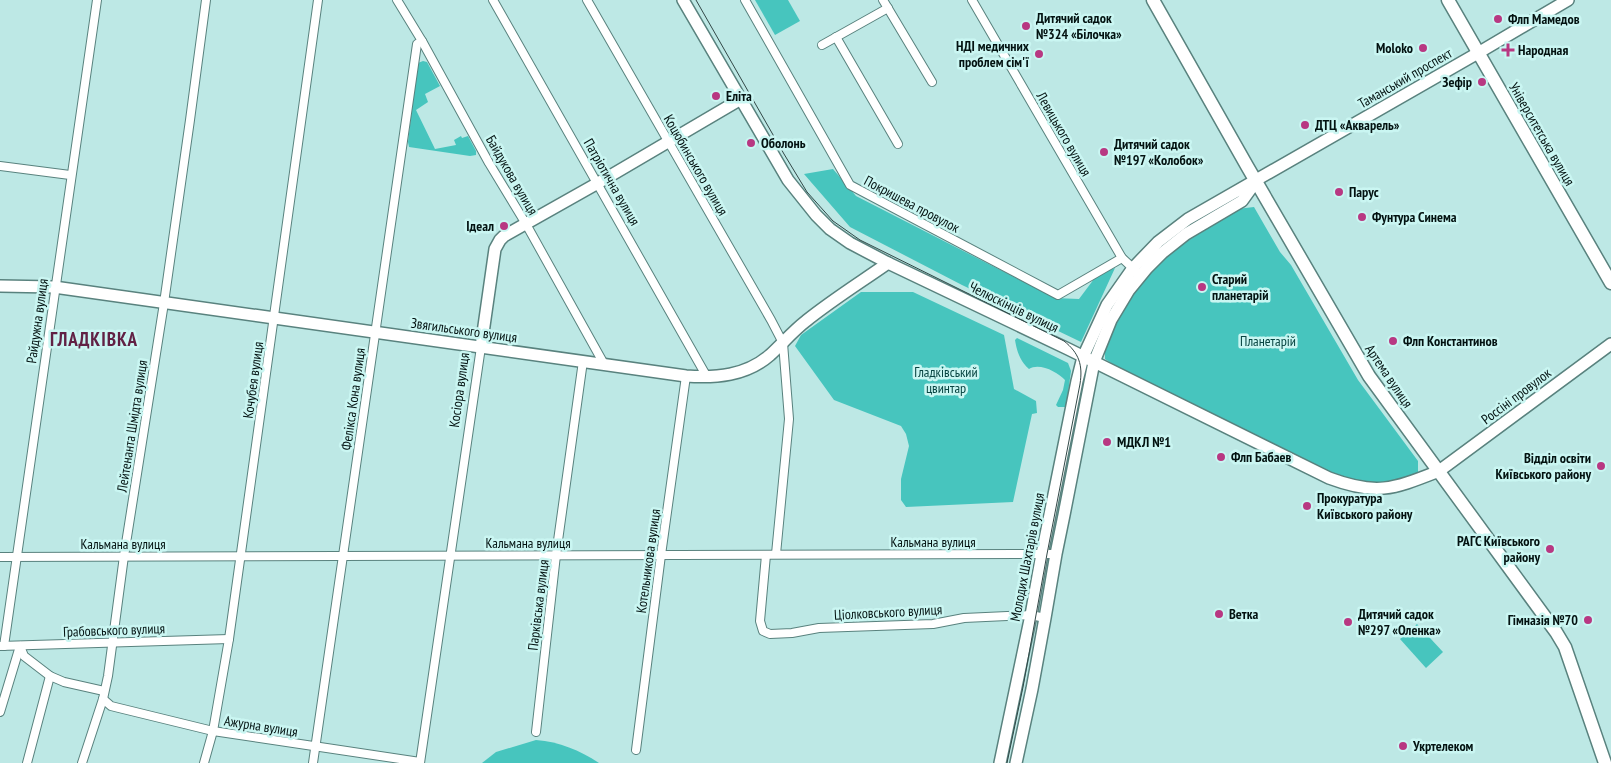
<svg xmlns="http://www.w3.org/2000/svg" width="1611" height="763" viewBox="0 0 1611 763" font-family="'PT Sans Narrow',sans-serif">
<rect width="100%" height="100%" fill="#bde8e5"/>
<g fill="#47c5be">
<path d="M755,0H788L800,21L775,35Z"/>
<path d="M423,61L427,62L440,86L425,94L428,102L416,110L435,149L456,145L454,140L461,136L462,138L468,136L476,151V155L470,156L409,147L408,142L417,66L418,63Z"/>
<path d="M833,169L856,196L1055,298L1079,299L1097,275L1115,268L1081,342L962,285L850,227L804,174Z"/>
<path d="M1254,207L1280,252L1291,265L1358,380L1418,461V474L1382,486L1342,478L1120,369L1105,359V344L1116,322L1139,285L1150,271L1191,236L1237,209Z"/>
<path d="M861,292H913L1004,335L1014,389L1036,401L1037,413L1032,414L1013,502L906,507L901,500V479L909,446L906,434L901,426L834,400L795,346L801,335Z"/>
<path d="M1017,338L1068,363L1071,371L1066,407H1058L1056,405L1063,390L1065,380C1058,372 1039,362 1029,369C1020,361 1017,352 1015,340Z"/>
<path d="M1417,624L1443,652L1426,668L1400,639Z"/>
<path d="M536,740C560,742 579,750 599,763H482L496,752Z"/>
</g>
<g fill="none" stroke-linecap="round" stroke-linejoin="round">
<g stroke="#59827e" stroke-width="10">
<g id="street">
<path d="M397,0L422,41L489,163L526,224L604,364"/>
<path d="M493,0L707,377"/>
<path d="M587,0L771,320L783,343L789,419L776,554"/>
<path d="M745,0L850,185L1058,295L1122,258"/>
<path d="M883,0L932,82"/>
<path d="M972,0L1122,258L1136,271"/>
<path d="M836,37L898,144"/>
<path d="M822,45L888,8"/>
<path d="M0,166L70,175"/>
<path d="M766,555L760,621L763,631L770,634L792,633L819,628L933,624L964,618L1031,615L1045,618"/>
<path d="M0,557L1056,554"/>
<path d="M0,646L229,639"/>
<path d="M4,646L97,0"/>
<path d="M20,646L24,656L50,676L64,682L104,691"/>
<path d="M103,699L111,706L119,708L213,731L420,762"/>
<path d="M0,712L20,646"/>
<path d="M536,732L556,555L583,361"/>
<path d="M636,750L661,555L686,376"/>
<path d="M27,763L50,676"/>
<path d="M82,763L103,699L108,676L124,556L164,303L190,120L206,0"/>
<path d="M204,763L213,731L229,639L318,0"/>
<path d="M313,763L417,44L422,41"/>
<path d="M420,763L481,347"/>
</g>
</g>
<g stroke="#59827e" stroke-width="14">
<g id="secondary">
<path d="M683,0L788,180L816,215L830,229L850,243L888,263L1068,349L1329,478C1377,496 1393,489 1439,471L1611,344"/>
<path d="M0,286L54,287L686,376C716,378 746,376 770,355C782,344 793,331 806,321C832,300 861,282 888,263"/>
<path d="M481,347L495,249L500,240L504,236L598,183L741,99"/>
<path d="M1000,763L1031,615L1042,554L1077,381L1083,357L1107,305L1133,268L1158,242L1188,219L1478,53L1568,0"/>
<path d="M1016,763L1032,689L1045,618L1056,554L1064,515L1094,362L1111,320L1129,290L1147,268L1162,253L1186,234L1242,201L1255,183"/>
</g>
</g>
<g stroke="#59827e" stroke-width="15">
<g id="primary">
<path d="M1153,0L1247,166L1369,376L1556,632L1565,647L1605,763"/>
<path d="M1448,0L1611,283"/>
</g>
</g>
<use href="#street" stroke="#fff" stroke-width="8"/>
<use href="#secondary" stroke="#fff" stroke-width="11"/>
<use href="#primary" stroke="#fff" stroke-width="12"/>
<path stroke="#324847" stroke-width="1" d="M696,0L784,154L807,192L833,221L860,240L1064,341C1079,353 1083,365 1080,384L1047,554L1023,687L1007,763"/>
</g>
<g fill="#b83882" stroke="#caf6f2" stroke-width="2">
<circle cx="1498" cy="19" r="5"/>
<circle cx="1026" cy="26" r="5"/>
<circle cx="1423" cy="48" r="5"/>
<path d="M1505.5 42.5h5v5h5v5h-5v5h-5v-5h-5v-5h5z"/>
<circle cx="1039" cy="54" r="5"/>
<circle cx="1482" cy="82" r="5"/>
<circle cx="716" cy="96" r="5"/>
<circle cx="1305" cy="125" r="5"/>
<circle cx="751" cy="143" r="5"/>
<circle cx="1104" cy="152" r="5"/>
<circle cx="1339" cy="192" r="5"/>
<circle cx="1362" cy="217" r="5"/>
<circle cx="504" cy="226" r="5"/>
<circle cx="1202" cy="287" r="5"/>
<circle cx="1393" cy="341" r="5"/>
<circle cx="1107" cy="442" r="5"/>
<circle cx="1221" cy="457" r="5"/>
<circle cx="1601" cy="466" r="5"/>
<circle cx="1307" cy="506" r="5"/>
<circle cx="1550" cy="549" r="5"/>
<circle cx="1219" cy="614" r="5"/>
<circle cx="1588" cy="620" r="5"/>
<circle cx="1348" cy="622" r="5"/>
<circle cx="1403" cy="746" r="5"/>
</g>
<g text-anchor="middle" dominant-baseline="central" stroke-width="5" stroke-linejoin="round" paint-order="stroke">
<g font-size="14" font-weight="bold" fill="#031211" stroke="#caf6f2" text-anchor="start">
<text x="1036" y="18">Дитячий садок<tspan x="1036" dy="16">№324 «Білочка»</tspan></text>
<text x="1508" y="19">Флп Мамедов</text>
<text x="1029" y="46" text-anchor="end">НДІ медичних<tspan x="1029" dy="16">проблем сім'ї</tspan></text>
<text x="1413" y="48" text-anchor="end">Moloko</text>
<text x="1518" y="50">Народная</text>
<text x="1472" y="82" text-anchor="end">Зефір</text>
<text x="726" y="96">Еліта</text>
<text x="1315" y="125">ДТЦ «Акварель»</text>
<text x="761" y="143">Оболонь</text>
<text x="1114" y="144">Дитячий садок<tspan x="1114" dy="16">№197 «Колобок»</tspan></text>
<text x="1349" y="192">Парус</text>
<text x="1372" y="217">Фунтура Синема</text>
<text x="494" y="226" text-anchor="end">Ідеал</text>
<text x="1212" y="279">Старий<tspan x="1212" dy="16">планетарій</tspan></text>
<text x="1403" y="341">Флп Константинов</text>
<text x="1117" y="442">МДКЛ №1</text>
<text x="1231" y="457">Флп Бабаев</text>
<text x="1591" y="458" text-anchor="end">Відділ освіти<tspan x="1591" dy="16">Київського району</tspan></text>
<text x="1317" y="498">Прокуратура<tspan x="1317" dy="16">Київського району</tspan></text>
<text x="1540" y="541" text-anchor="end">РАГС Київського<tspan x="1540" dy="16">району</tspan></text>
<text x="1229" y="614">Ветка</text>
<text x="1358" y="614">Дитячий садок<tspan x="1358" dy="16">№297 «Оленка»</tspan></text>
<text x="1578" y="620" text-anchor="end">Гімназія №70</text>
<text x="1413" y="746">Укртелеком</text>
</g>
<g font-size="14" fill="#031211" stroke="#caf6f2">
<text transform="translate(1405 78) rotate(-30)">Таманський проспект</text>
<text transform="translate(1064 134) rotate(60)">Левицького вулиця</text>
<text transform="translate(1542 134) rotate(60)">Університетська вулиця</text>
<text transform="translate(696 165) rotate(60)">Коцюбинського вулиця</text>
<text transform="translate(512 175) rotate(60)">Байдукова вулиця</text>
<text transform="translate(612 182) rotate(60)">Патріотична вулиця</text>
<text transform="translate(912 204) rotate(28)">Покришева провулок</text>
<text transform="translate(1014 307) rotate(26)">Челюскінців вулиця</text>
<text transform="translate(37 321) rotate(-82)">Райдужна вулиця</text>
<text transform="translate(464 330) rotate(8)">Звягильського вулиця</text>
<text transform="translate(1389 376) rotate(56)">Артема вулиця</text>
<text transform="translate(253 380) rotate(-82)">Кочубея вулиця</text>
<text transform="translate(459 390) rotate(-82)">Косіора вулиця</text>
<text transform="translate(1516 396) rotate(-37)">Россіні провулок</text>
<text transform="translate(353 399) rotate(-82)">Фелікса Кона вулиця</text>
<text transform="translate(132 426) rotate(-81)">Лейтенанта Шмідта вулиця</text>
<text x="933" y="542">Кальмана вулиця</text>
<text x="528" y="543">Кальмана вулиця</text>
<text x="123" y="544">Кальмана вулиця</text>
<text transform="translate(1027 557) rotate(-79)">Молодих Шахтарів вулиця</text>
<text transform="translate(648 561) rotate(-82)">Котельникова вулиця</text>
<text transform="translate(538 605) rotate(-83)">Парківська вулиця</text>
<text transform="translate(888 612) rotate(-3)">Ціолковського вулиця</text>
<text transform="translate(114 630) rotate(-2)">Грабовського вулиця</text>
<text transform="translate(261 726) rotate(9)">Ажурна вулиця</text>
</g>
<g font-size="14" fill="#074441" stroke="#caf6f2">
<text x="1268" y="341">Планетарій</text>
<text x="946" y="372">Гладківський<tspan x="946" dy="16">цвинтар</tspan></text>
</g>
<g font-size="19" font-weight="bold" letter-spacing="1" fill="#612245" stroke="#caf6f2">
<text x="94" y="339">ГЛАДКІВКА</text>
</g>
</g>
</svg>
